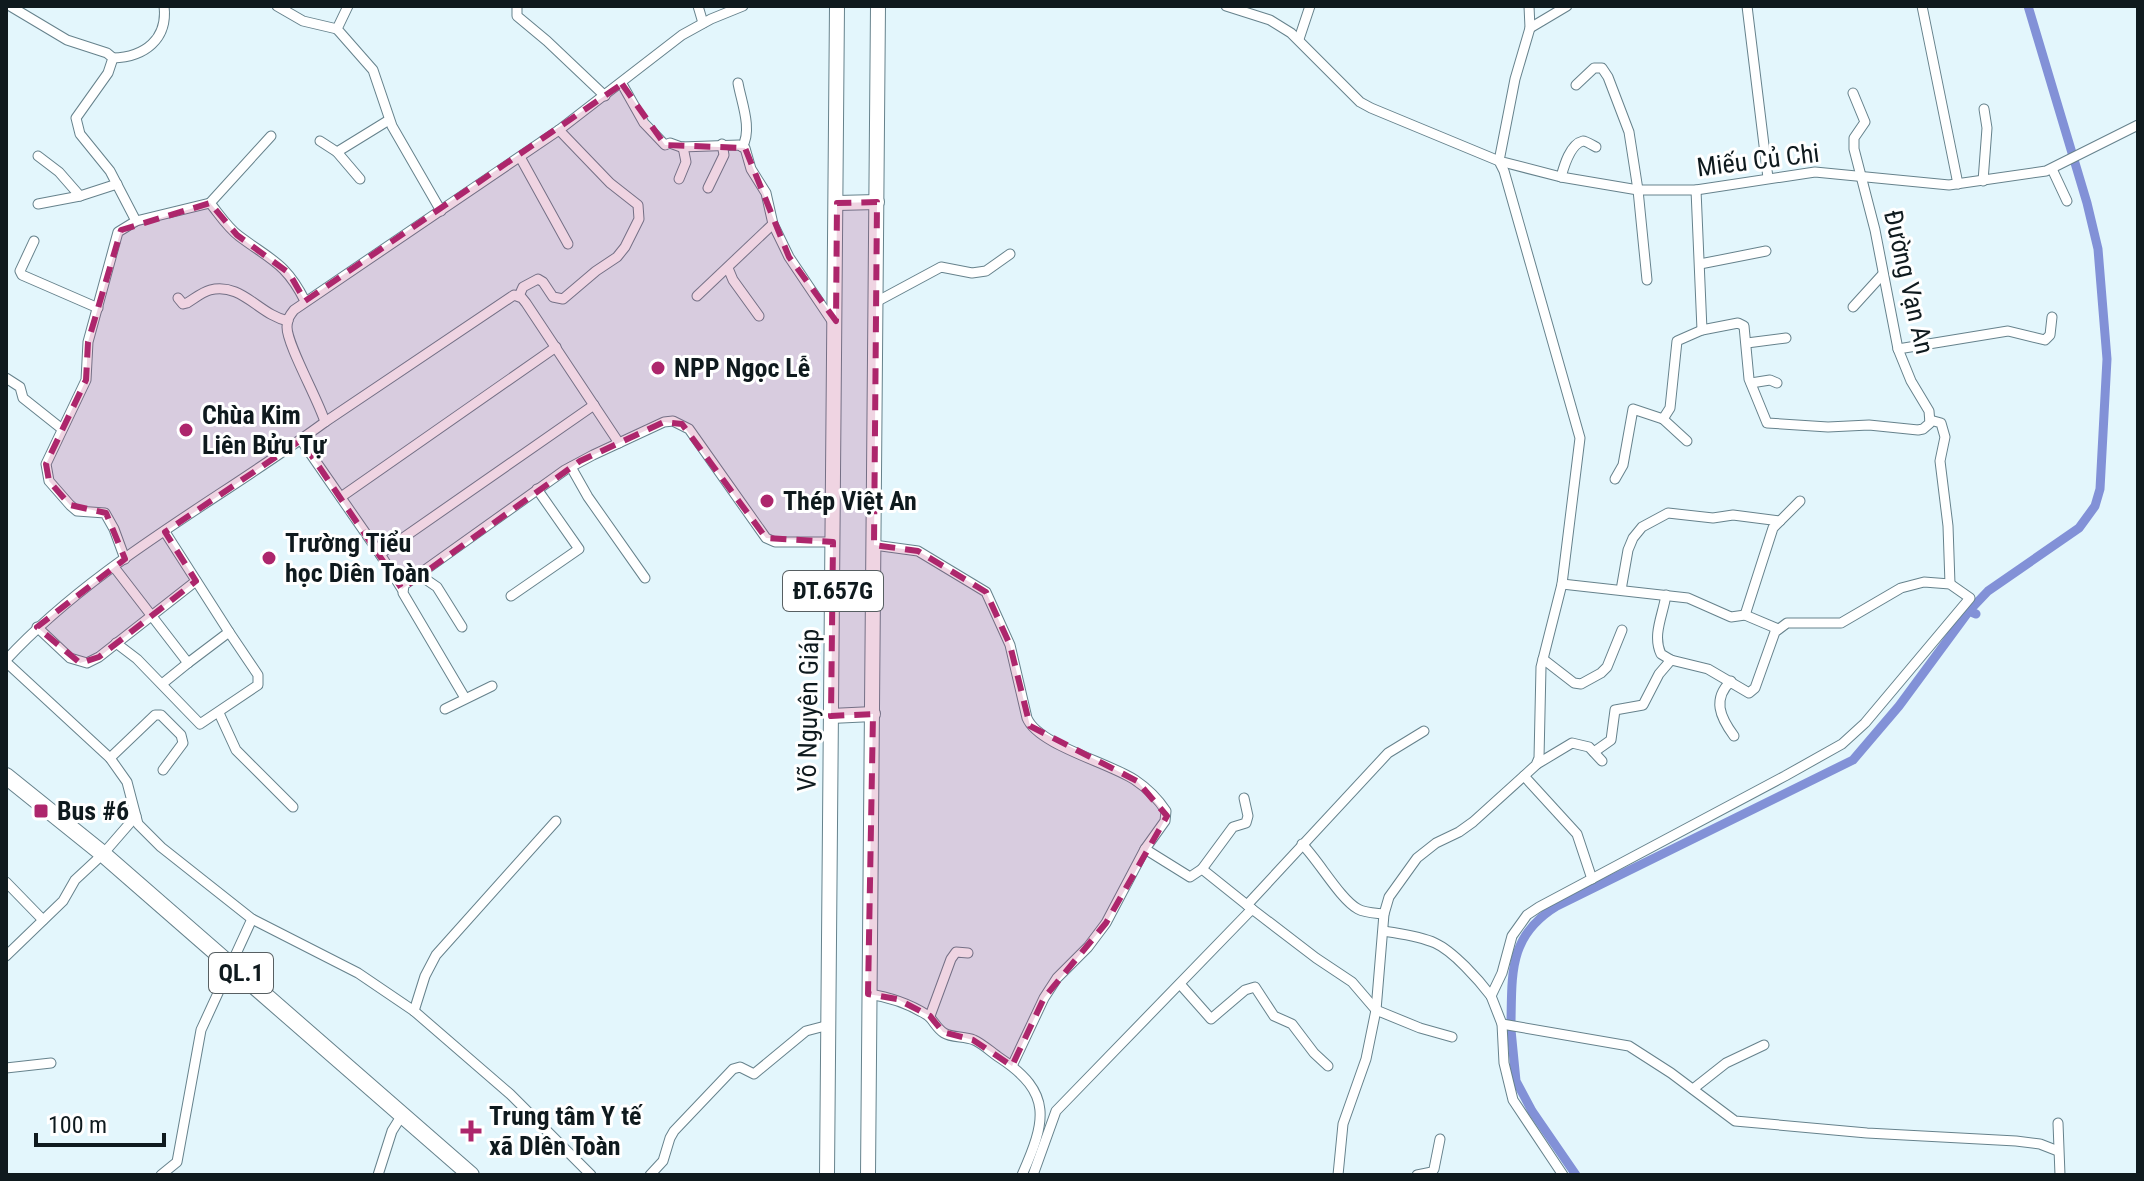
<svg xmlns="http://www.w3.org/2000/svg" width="2144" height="1181" viewBox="0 0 2144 1181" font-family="'Roboto Condensed',sans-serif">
<rect width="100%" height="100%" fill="#e3f6fc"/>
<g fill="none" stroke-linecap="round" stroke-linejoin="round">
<g stroke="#8291d7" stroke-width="9">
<path d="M1976,614L1969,611L1988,591L2079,528L2095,506L2100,489L2107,359L2098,249L2087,203L2028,6"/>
<path d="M1511,1022C1512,972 1509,935 1557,906L1853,760L1899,706L1969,611"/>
<path d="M1511,1030L1516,1081L1532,1111L1576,1175"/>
</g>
<g stroke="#66828c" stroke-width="11">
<g id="street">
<path d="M10,6L67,40L107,53L113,58L108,73L76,118L80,134L110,171L136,221"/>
<path d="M277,6L303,21L337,29"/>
<path d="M348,6L337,29L373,70L392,126L441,211"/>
<path d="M517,6V16L547,41L605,96"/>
<path d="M698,6L703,23"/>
<path d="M1226,6L1270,20L1291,33L1360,102L1371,108L1499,161L1504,171L1580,438L1562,584L1541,667L1539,758L1536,765L1473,822L1459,832L1436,843L1417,858L1389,897L1384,914L1376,1010L1366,1059L1343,1124L1338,1175"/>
<path d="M1529,6L1530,28L1515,79L1499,161L1561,177L1638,190H1696L1815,172L1949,185L2046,171L2138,125"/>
<path d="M1747,6L1768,178"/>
<path d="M1922,6L1958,184"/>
<path d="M1530,28L1567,6"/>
<path d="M1299,39L1310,6"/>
<path d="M113,58C145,57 168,39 164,6"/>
<path d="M738,83C741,101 753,130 742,147"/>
<path d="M622,84L644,123L665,145L670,143L681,147L739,145L745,148L751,169L766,193L773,224L789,257L832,321"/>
<path d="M1576,85L1594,68H1602L1608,77L1629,132L1638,190L1647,280"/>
<path d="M320,141L337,152L389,120"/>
<path d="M337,152L360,179"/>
<path d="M38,156L59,172L80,196"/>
<path d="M520,157L568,244"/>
<path d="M2052,169L2067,201"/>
<path d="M1561,177C1564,166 1570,144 1583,141C1586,141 1594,146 1596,147"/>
<path d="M679,179L686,162L683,147"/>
<path d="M1983,181L1987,128L1984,109"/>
<path d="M708,188L724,155L722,144"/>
<path d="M1696,190L1702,330L1738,323L1744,326L1749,379L1767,423L1828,427L1869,425L1918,430L1923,429L1930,423L1929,411L1911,381L1898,349L1875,230L1854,149V138L1865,122L1853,93"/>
<path d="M210,203L271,136"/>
<path d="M38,204L80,196L117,184"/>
<path d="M34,241L20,271L22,275L98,308"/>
<path d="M1700,264L1766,251"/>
<path d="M728,268L733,280L759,316"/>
<path d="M519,296L523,287L538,279L543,282L553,297L563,299L596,271L617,257L625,247L639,219L638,205L610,183L559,130"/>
<path d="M697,296L773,224"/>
<path d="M178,298L183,304L187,303C194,299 202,292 210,290C242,282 259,315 288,321"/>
<path d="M876,302L941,267L972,273L986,271L1010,254"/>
<path d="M1853,307L1883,274"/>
<path d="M1747,343L1786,338"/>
<path d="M1898,349L2008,331L2045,340L2050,335L2052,317"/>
<path d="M6,378L20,387L23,398L62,429"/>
<path d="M1751,383L1770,380L1777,383"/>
<path d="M1663,419L1670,408L1677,341L1702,330"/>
<path d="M1930,420L1941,423L1945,437L1940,461L1948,526L1950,584"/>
<path d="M325,422L514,295L522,298L526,303L619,443"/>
<path d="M301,440L380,554L594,405"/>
<path d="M571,467L588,497L645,578"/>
<path d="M1615,479L1623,465L1633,409L1663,419L1687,441"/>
<path d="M341,497L556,347"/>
<path d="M874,545L918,551L986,592L1010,645L1027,718C1038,745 1110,763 1135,780C1147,788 1158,799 1166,811L1165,821L1145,849"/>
<path d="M380,554L402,589"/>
<path d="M125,559L114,529L105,513L77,511L70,505L49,481L46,464L86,380L88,342L118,232L136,221L210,203C219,214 228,228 239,236C271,260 286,263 305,301"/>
<path d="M114,567L188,663L229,632L165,532"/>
<path d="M418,574L437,587L462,627"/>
<path d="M1562,584L1688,598L1731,617L1745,615L1778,629"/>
<path d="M1621,590L1628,550L1633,538L1642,527L1668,513L1713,518L1733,515L1780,521"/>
<path d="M511,596L579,549L537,489"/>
<path d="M1745,615L1773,528L1800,501"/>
<path d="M37,627L70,658L87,663L99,657L196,581"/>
<path d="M116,643L137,659L200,724L258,685V675L229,632"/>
<path d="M1543,659L1574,683L1581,684L1601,673L1607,667L1622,630"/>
<path d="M6,660C96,563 219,500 325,422C318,399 287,345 287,327C287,319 290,315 294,310L559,130L682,35L711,19L743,6"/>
<path d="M6,662L110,758L127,782L138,824L161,847L252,919L358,973L414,1011L510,1094L591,1175"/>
<path d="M1731,681C1712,699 1720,717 1734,736"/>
<path d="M162,684L188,663"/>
<path d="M465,698L403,593L404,585L565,470L593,455L664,422L673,421L689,429L766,538L775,542H833"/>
<path d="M445,709L492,686"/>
<path d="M219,713L236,750L293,807"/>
<path d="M1594,752L1611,740L1615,710L1643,705L1659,674L1671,660"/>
<path d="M110,758L155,715H161L181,735L183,743L163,770"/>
<path d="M1537,764L1572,743L1589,747L1602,761"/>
<path d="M1524,776L1577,834L1592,879"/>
<path d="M1302,844C1319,861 1340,899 1358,909C1365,913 1376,913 1384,914"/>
<path d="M1202,869L1233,827L1246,823L1248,816L1244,798"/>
<path d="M6,882L43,920"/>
<path d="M1247,905L1388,753L1424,731"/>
<path d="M1384,931C1401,934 1419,936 1435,943C1453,951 1479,980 1491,996"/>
<path d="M6,956L63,901L75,880L103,854L136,816"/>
<path d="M1180,984L1211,1019L1245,990L1255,987L1274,1016L1292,1024L1314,1053L1328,1066"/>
<path d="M868,994C890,997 908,1003 927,1015C933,1019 936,1028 944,1033C952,1038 964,1036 974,1040C983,1044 991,1052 1000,1058C1053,1093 1046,1121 1022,1175"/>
<path d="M414,1011L425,976L436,955L556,821"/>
<path d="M930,1016L951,959L956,952L968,953"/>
<path d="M1502,1024L1629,1046L1671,1073L1735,1121L1867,1133L2016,1141L2040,1144L2058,1151"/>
<path d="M1012,1066L1044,998L1057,978L1088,947L1106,923L1145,849L1190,877L1202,869L1252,909"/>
<path d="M6,1068L51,1063"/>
<path d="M1693,1089L1726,1063L1764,1045"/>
<path d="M2058,1123L2060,1175"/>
<path d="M161,1175L177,1162L201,1030L252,919"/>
<path d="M378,1175L392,1131L402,1115"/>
<path d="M650,1175L663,1161L670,1138L674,1131L733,1069L740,1067L754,1074L806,1031L829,1025"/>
<path d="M1033,1175L1056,1111L1252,909L1316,958L1352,982L1376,1010L1420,1028L1452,1037"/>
<path d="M1417,1175L1432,1172L1434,1169L1440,1139"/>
<path d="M1563,1175L1513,1100L1504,1063L1502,1024L1491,996L1502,973L1512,936L1527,915L1539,907L1785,776L1842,744L1865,723L1970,598L1950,584L1924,582L1901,588L1841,623H1787L1775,632L1755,688L1749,693L1708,669L1671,660L1661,654C1652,635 1663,615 1666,595"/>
</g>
</g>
<g stroke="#66828c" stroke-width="16">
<g id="primary">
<path d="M837,203L877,202"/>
<path d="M831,716L873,714"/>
<path d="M827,1175L837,6"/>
<path d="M868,1175L878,6"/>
</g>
</g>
<g stroke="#66828c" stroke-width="18">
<path id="highway" d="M6,776L103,854L471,1175"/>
</g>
<use href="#street" stroke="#fff" stroke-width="9"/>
<use href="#primary" stroke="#fff" stroke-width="14"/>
<use href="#highway" stroke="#fff" stroke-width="16"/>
</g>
<path fill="#ad266c" fill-opacity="0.2" stroke="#ad266c" stroke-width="6" stroke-dasharray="16 10" stroke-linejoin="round" d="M622,84L665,145L745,148L789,257L836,321L837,203L877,202L874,545L918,551L986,592L1010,645L1030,726L1137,781L1167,816L1106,923L1044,998L1012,1066L973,1040L943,1032L930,1016L897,999L868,994L873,714L831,716L833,542L766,538L682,424L664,422L580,461L402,589L301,440L165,532L196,581L99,657L80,663L37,627L125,559L106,513L70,505L49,481L46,464L86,380L88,342L121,230L210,203L237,235L289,273L305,301Z"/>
<g fill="#ad266c" stroke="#fff" stroke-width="3">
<circle cx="658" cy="368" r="8"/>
<circle cx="186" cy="430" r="8"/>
<circle cx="767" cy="501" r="8"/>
<circle cx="269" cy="558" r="8"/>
<rect x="33" y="803" width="16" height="16" rx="4"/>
<path d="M467 1119h8v8h8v8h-8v8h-8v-8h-8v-8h8z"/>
</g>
<g text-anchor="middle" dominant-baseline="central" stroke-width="6" stroke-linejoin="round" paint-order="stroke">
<g fill="#fff" stroke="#575f62" stroke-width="2">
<rect x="783" y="571" width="100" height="40" rx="6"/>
<rect x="209" y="953" width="64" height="40" rx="6"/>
</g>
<g font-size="24" font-weight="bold" fill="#0f1a1e">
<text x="833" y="591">ĐT.657G</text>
<text x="241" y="973">QL.1</text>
</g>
<g font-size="26" fill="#0f1a1e" stroke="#fff">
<text transform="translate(1758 160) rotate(-7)">Miếu Củ Chi</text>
<text transform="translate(1909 282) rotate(77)">Đường Vạn An</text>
<text transform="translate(808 710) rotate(-89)">Võ Nguyên Giáp</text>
</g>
<g font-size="26" font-weight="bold" fill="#0f1a1e" stroke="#fff" text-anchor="start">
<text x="674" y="368">NPP Ngọc Lễ</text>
<text x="202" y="415">Chùa Kim<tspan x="202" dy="30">Liên Bửu Tự</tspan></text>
<text x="783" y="501">Thép Việt An</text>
<text x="285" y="543">Trường Tiểu<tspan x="285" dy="30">học Diên Toàn</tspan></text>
<text x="57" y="811">Bus #6</text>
<text x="489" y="1116">Trung tâm Y tế<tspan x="489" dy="30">xã DIên Toàn</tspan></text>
</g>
</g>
<rect width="2144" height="1181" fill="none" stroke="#0f1a1e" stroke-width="16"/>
<path d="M36 1133v12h128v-12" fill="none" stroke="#0f1a1e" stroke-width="4"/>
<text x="48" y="1133" font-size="24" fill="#0f1a1e" stroke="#ffffff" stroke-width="6" paint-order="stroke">100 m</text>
</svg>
